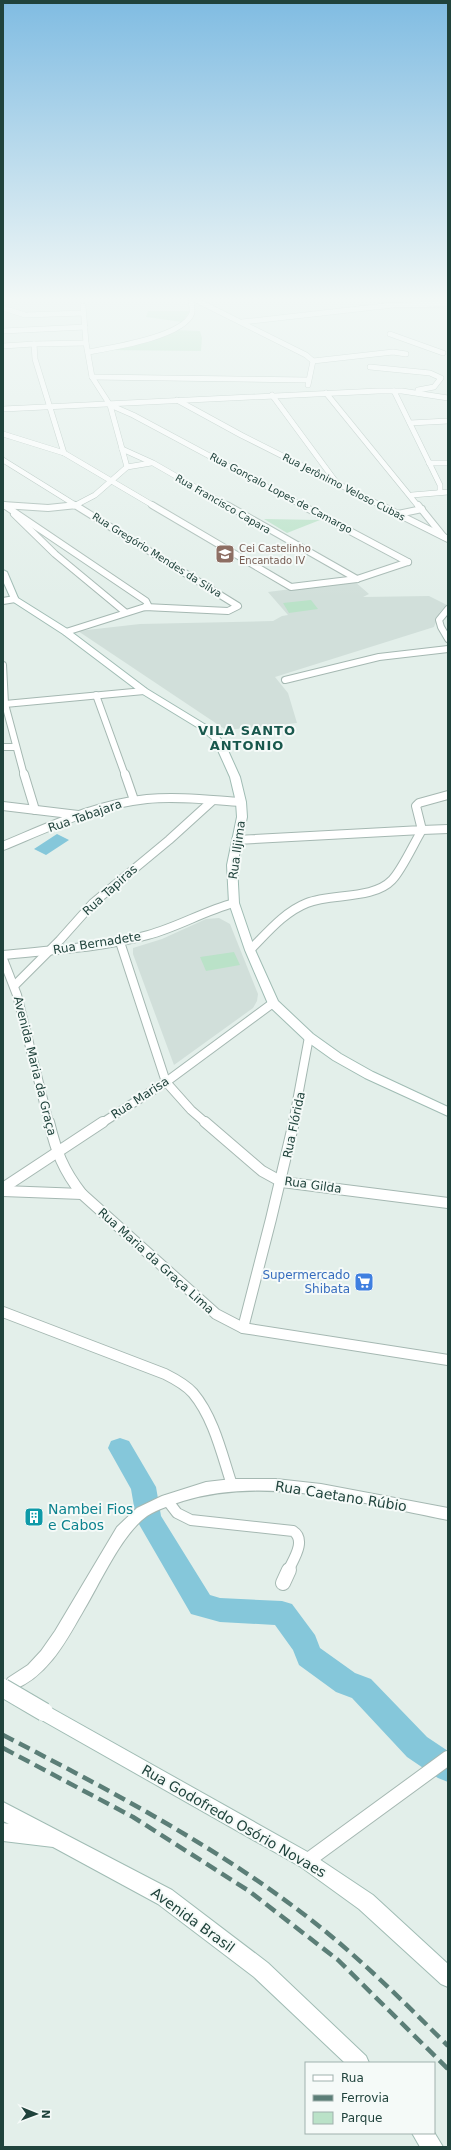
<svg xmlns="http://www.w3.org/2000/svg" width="451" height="2150" viewBox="0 0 451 2150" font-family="'DejaVu Sans',sans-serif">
<rect width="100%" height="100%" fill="#e3efea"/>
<g fill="#d1dfda">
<path d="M354,581L369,594L363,597L429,596L447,605L440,612L434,627L275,677L288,693L297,723L226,730L78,631L140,624L273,621L282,616L288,615L268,592Z"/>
<path d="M219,918L230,924L258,994L257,1001L253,1008L174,1065L133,954V948L162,939L206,919Z"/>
</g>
<g fill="#bae2c8">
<path d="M148,311H190L182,322L146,317Z"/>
<path d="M175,330L200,331L202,338L201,351L105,350Z"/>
<path d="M264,519L320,520L287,533Z"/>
<path d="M311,600L318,609L289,613L283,603Z"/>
<path d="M234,952L240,965L206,971L200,957Z"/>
</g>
<path fill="#85c7da" d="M57,834L69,840L46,855L34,849Z"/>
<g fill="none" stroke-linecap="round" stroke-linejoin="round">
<path fill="#85c7da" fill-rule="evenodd" d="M120,1438L129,1441L156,1487L161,1516L210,1595L220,1598L282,1601L292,1604L315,1635L320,1648L355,1673L371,1679L427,1737L448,1751V1782L438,1778L407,1757L352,1698L336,1692L299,1665L293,1650L275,1625L220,1622L191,1614L140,1526L136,1518L131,1489L108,1448L111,1441Z"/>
<g stroke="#a5b8b2" stroke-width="6">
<g id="minor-far4">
<path d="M190,297L306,355L313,361L308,385"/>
<path d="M3,308L25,315L83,313"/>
<path d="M242,322L393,305L448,304"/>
<path d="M3,331L85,327"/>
<path d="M390,334L443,353"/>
<path d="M3,346L34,344"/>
<path d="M88,352C110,348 184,337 192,313C193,308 190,303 192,298"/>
<path d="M313,361L393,352L406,354"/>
<path d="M370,367L430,373L441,378L434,387L418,390"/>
<path d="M92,377L308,380"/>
<path d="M394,391L440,485V492"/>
<path d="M326,393L418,506"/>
<path d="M272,395L336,482"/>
<path d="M177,400L241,435L382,506"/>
<path d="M110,405L133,415L303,506"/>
<path d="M3,409L378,391H402L448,398"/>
<path d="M410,423L448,421"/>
<path d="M3,434L64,453L154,506"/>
<path d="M122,449L153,463L228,506"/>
<path d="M64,453L35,359L34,344L86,343"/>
<path d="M3,460L77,506"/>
<path d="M429,463H448"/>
<path d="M127,467L151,463"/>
<path d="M412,495L448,492"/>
<path d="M3,505L15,506"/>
<path d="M4,505L5,506"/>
<path d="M74,506L95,495L127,467L110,405L92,377L86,343L83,306"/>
</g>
</g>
<g stroke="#a5b8b2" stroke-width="8">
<g id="minor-far3">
<path d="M3,505L48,508L77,505"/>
<path d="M4,505L146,601L148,605L145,607"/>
<path d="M152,505L291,587L357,579L408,562"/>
<path d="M227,505L357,579"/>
<path d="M301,505L408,562"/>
<path d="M380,505L448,539"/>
<path d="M418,505L443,536"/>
<path d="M14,514L55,554L125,612"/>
<path d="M398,514L422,509"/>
<path d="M3,601L15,599"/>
<path d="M448,609L439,620L441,627L448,639"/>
<path d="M66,632L145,607L228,611L238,606L75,505"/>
<path d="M3,665L5,704L24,775"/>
<path d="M285,680L379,657L448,649"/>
<path d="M96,695L125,775"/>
<path d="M5,704L144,691"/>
<path d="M3,747H15"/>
</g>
</g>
<g stroke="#a5b8b2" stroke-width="10">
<g id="minor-far2">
<path d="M24,774L35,810"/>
<path d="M125,774L134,800"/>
<path d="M3,806L78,815"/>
<path d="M236,840L422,830L416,806L419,803L448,795"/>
<path d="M3,846C49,827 96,804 147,799C178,796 210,800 241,802"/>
<path d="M120,942L166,1082L191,1110L206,1123"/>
<path d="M250,950C267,933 284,912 307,903C331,893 373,900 392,880C402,870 414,843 422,830L448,829"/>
<path d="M3,955C51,950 101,948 148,935C178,927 204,911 234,903"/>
<path d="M3,959L17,995L49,1123"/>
<path d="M15,985L60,940L93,903L169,840L212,801"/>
<path d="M102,1123L166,1082L273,1003"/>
<path d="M293,1123L309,1037"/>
</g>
</g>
<g stroke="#a5b8b2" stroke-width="12">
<g id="minor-far1">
<path d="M49,1122C56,1151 63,1170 82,1194L216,1314L243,1328L448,1360"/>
<path d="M205,1122L262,1171L282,1182L448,1203"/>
<path d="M3,1188L103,1122"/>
<path d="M3,1191L82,1194"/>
<path d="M3,1312L165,1374C175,1379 186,1385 193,1393C214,1418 222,1455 232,1485"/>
<path d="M243,1328L271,1219L294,1122"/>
<path d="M167,1500L177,1513L191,1520L293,1531C307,1540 293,1560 288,1571"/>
</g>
</g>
<g stroke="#a5b8b2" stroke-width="16">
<g id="minor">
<path d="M283,1583L289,1570"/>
<path d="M307,1861L448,1758"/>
</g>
</g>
<g stroke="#a5b8b2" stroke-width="2">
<path id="tertiary" d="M232,1479H276L321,1484L448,1508V1520C364,1504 268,1475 183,1501C171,1505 158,1509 147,1516C122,1534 101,1581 85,1608C67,1639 49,1676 13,1690L8,1688L5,1683L8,1678L28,1665L41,1651L55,1631L117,1527L137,1508L162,1496L206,1482Z"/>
</g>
<g stroke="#a0bcb4" stroke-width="2">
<g id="secondary">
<path d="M3,570L7,572L18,598L69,630L147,689L206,725L218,735L226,746L240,777L246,802L247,817L237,865L239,903L255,950L278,1001L313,1034L341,1054L373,1072L448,1107V1116L365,1078L333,1060L305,1040L269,1006L245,950L229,903L227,865L237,817L236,802L230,777L216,746L212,739L200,729L141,693L63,634L12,601L3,581Z"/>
<path d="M44,1704L313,1855L373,1895L448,1964V1987L441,1984L359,1909L301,1867L38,1718L35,1712L38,1706Z"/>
<path d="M3,1802L172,1890L268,1963L366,2056L369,2063H345L254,1977L158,1904L53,1847L3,1841V1823L9,1824L3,1821Z"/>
<path d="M434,2132L443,2147H420L412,2133Z"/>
</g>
</g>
<use href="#minor-far4" stroke="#fff" stroke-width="5"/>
<use href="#minor-far3" stroke="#fff" stroke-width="6"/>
<use href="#minor-far2" stroke="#fff" stroke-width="8"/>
<use href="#minor-far1" stroke="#fff" stroke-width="10"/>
<use href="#minor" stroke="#fff" stroke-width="14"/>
<use href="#tertiary" fill="#fff" fill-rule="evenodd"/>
<use href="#secondary" fill="#fff" fill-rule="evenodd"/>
<g stroke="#5b7e77" stroke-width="4.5" stroke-dasharray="12 6" stroke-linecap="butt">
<path d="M3,1735C109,1790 216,1846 310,1919C360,1958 404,2002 448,2046"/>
<path d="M3,1748L133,1817L249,1891L338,1960L448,2069"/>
</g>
<g stroke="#a0bcb4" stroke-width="20" stroke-linecap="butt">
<path id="secondary-bridge" d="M3,1688L44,1712"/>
</g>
<use href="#secondary-bridge" stroke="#fff" stroke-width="18"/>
</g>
<linearGradient id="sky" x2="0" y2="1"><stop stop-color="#80bce2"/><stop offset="0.5" stop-color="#f2f8f6"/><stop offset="1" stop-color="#f2f8f6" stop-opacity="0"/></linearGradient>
<rect width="451" height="598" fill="url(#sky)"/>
<defs>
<g id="school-square" transform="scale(1)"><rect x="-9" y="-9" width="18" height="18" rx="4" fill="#8d6e63" stroke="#f5faf8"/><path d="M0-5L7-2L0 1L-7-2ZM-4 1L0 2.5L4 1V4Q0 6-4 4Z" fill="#fff"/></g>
<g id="supermarket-square" transform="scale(1)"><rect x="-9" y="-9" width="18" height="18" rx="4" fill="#3f7fe0" stroke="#f5faf8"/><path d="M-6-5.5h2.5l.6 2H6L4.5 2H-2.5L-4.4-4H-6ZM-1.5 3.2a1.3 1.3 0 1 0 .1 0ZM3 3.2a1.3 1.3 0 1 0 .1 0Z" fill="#fff"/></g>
<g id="building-square" transform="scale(1)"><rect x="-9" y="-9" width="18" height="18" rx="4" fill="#0f9aa8" stroke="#f5faf8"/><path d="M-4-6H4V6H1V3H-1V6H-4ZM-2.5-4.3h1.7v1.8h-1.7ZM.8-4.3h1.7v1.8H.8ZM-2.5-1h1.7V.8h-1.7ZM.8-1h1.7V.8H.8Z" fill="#fff"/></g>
</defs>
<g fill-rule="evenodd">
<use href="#school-square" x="225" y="554"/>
<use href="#supermarket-square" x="364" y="1282"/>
<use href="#building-square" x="34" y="1517"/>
</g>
<g text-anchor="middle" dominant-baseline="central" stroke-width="4" stroke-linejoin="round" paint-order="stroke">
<g font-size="10" fill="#20433c" stroke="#f5faf8">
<text transform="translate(344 487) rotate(27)">Rua Jerônimo Veloso Cubas</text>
<text transform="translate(281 493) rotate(28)">Rua Gonçalo Lopes de Camargo</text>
<text transform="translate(223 504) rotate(30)">Rua Francisco Capara</text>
<text transform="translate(157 555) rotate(32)">Rua Gregório Mendes da Silva</text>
</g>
<g font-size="10" fill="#785e54" stroke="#f5faf8" text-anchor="start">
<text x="239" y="548">Cei Castelinho<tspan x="239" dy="12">Encantado IV</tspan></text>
</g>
<g font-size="12" fill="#20433c" stroke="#f5faf8">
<text transform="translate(85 816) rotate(-19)">Rua Tabajara</text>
<text transform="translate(237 850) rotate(-82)">Rua Iljima</text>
<text transform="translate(110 890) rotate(-42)">Rua Tapiras</text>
<text transform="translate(97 943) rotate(-9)">Rua Bernadete</text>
<text transform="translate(35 1066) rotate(76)">Avenida Maria da Graça</text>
<text transform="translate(140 1098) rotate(-33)">Rua Marisa</text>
<text transform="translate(294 1125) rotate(-78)">Rua Flórida</text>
<text transform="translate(313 1185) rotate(8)">Rua Gilda</text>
<text transform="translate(156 1261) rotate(42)">Rua Maria da Graça Lima</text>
</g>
<g font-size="12" fill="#366cbe" stroke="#f5faf8" text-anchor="end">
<text x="350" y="1275">Supermercado<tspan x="350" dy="14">Shibata</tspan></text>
</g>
<g font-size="13" font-weight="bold" letter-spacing="1" fill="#19584d" stroke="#f5faf8">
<text x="247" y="730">VILA SANTO<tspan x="247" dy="15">ANTONIO</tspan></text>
</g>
<g font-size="14" fill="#20433c" stroke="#f5faf8">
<text transform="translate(341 1496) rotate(9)">Rua Caetano Rúbio</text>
<text transform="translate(234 1821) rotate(30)">Rua Godofredo Osório Novaes</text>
<text transform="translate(193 1920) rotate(36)">Avenida Brasil</text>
</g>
<g font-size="14" fill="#0d838f" stroke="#f5faf8" text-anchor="start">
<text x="48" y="1509">Nambei Fios<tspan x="48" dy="16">e Cabos</tspan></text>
</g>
</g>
<rect width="451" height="2150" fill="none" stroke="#20433c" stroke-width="8"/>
<rect x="305" y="2062" width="130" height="72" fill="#f5faf8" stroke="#a0b1ad"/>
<rect x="313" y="2075" width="20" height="6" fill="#ffffff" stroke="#a0b1ad"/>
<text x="341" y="2082" font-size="12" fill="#20433c">Rua</text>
<rect x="313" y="2095" width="20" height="6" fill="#5b7e77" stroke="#a0b1ad"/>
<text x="341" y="2102" font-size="12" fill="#20433c">Ferrovia</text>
<rect x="313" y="2112" width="20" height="12" fill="#bae2c8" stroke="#a0b1ad"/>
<text x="341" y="2122" font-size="12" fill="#20433c">Parque</text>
<g transform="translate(36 2114) rotate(91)" stroke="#f5faf8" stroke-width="3" paint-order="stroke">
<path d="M0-3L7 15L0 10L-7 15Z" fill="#20433c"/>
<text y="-6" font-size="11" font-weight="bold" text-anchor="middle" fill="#20433c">N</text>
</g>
</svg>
